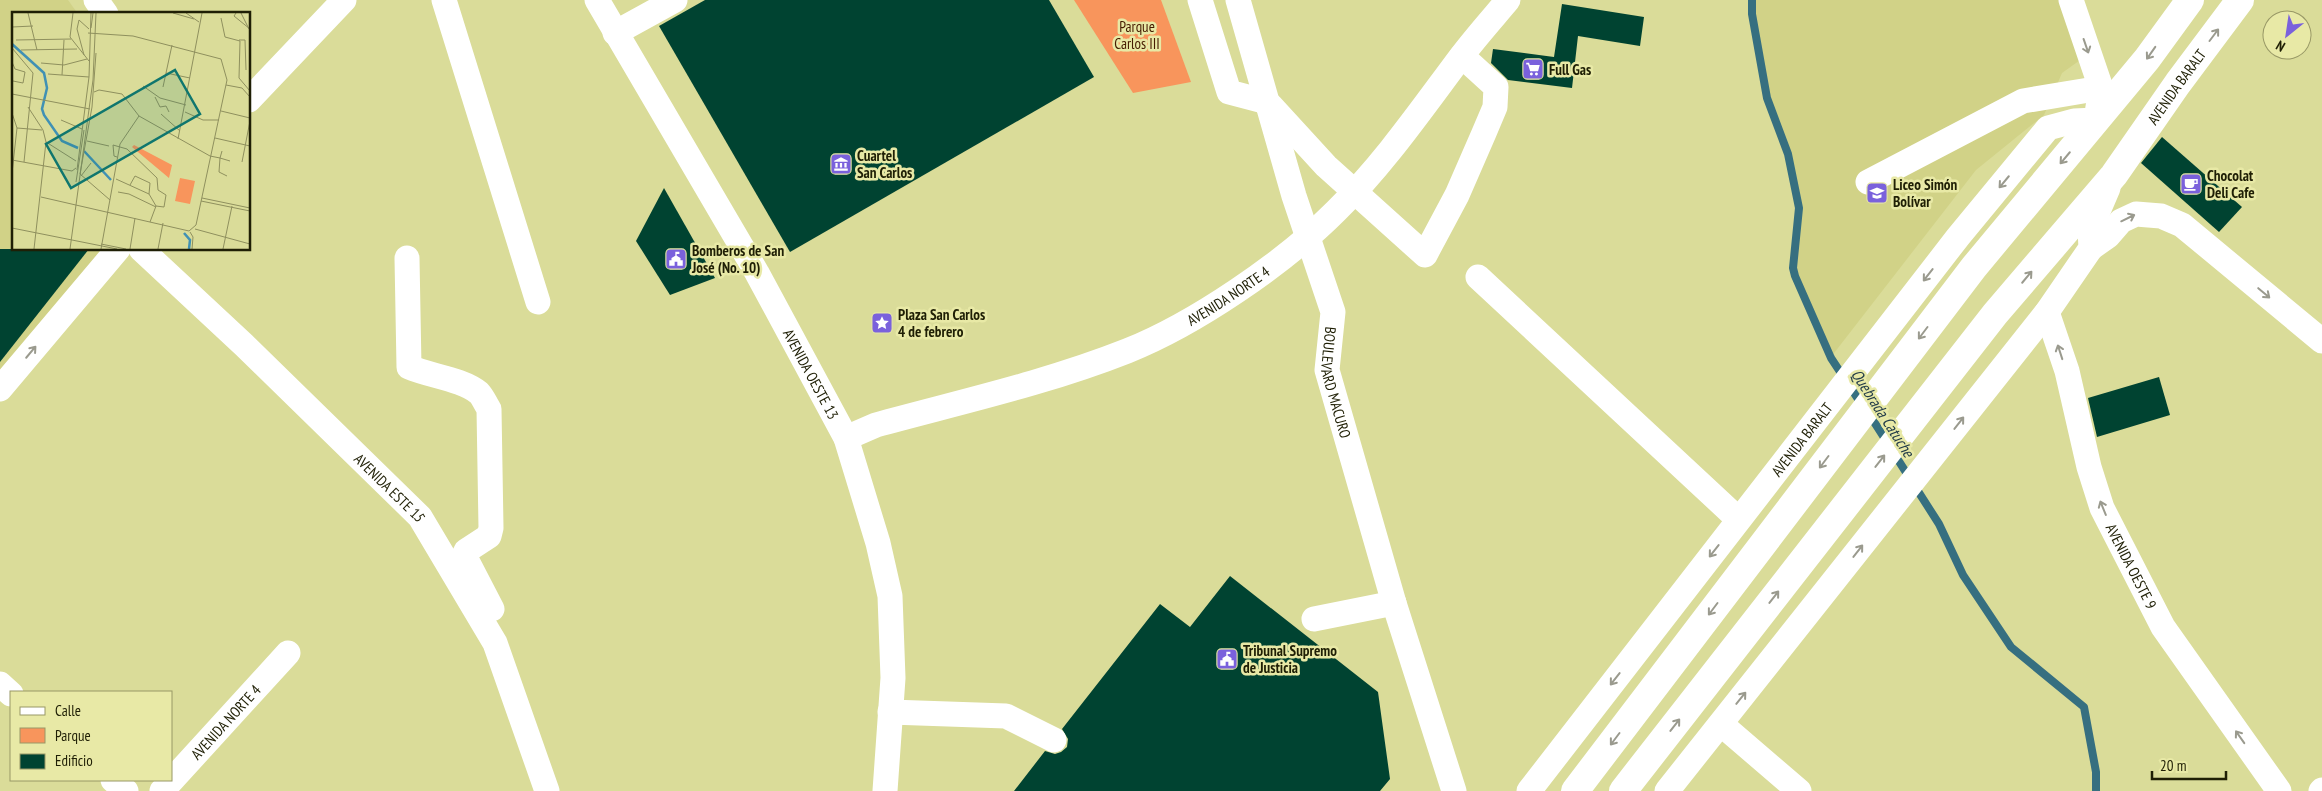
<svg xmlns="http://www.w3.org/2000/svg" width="2322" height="791" viewBox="0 0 2322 791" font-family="'PT Sans Narrow',sans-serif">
<rect width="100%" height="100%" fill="#dadc99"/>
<g fill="#d1d287">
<path d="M0,0H68L78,14H14V249H107L0,375Z"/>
<path d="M1756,0H2062L2083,58L2062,73L2044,115L1976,170L1831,357L1795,276L1799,208L1788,154L1767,98L1756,39Z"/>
</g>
<path fill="#f8955c" d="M1074,0H1161L1191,82L1133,93Z"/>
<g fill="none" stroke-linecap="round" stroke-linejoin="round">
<g stroke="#366f80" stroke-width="8">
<path d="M1752,0V14L1767,98L1788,154L1799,208L1793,268L1795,276L1831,358L1862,405"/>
<path d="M1869,414L1887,442"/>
<path d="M1893,452L1939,524L1963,575L2011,647L2084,707L2096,772V791"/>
</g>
</g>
<g fill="#004331">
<path d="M705,0H1049L1094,77L790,252L659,26Z"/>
<path d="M1562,4L1644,17L1640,46L1578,36L1572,88L1508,80L1491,63L1493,49L1554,57Z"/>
<path d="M2162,137L2242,207L2219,232L2141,163Z"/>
<path d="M664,188L715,278L670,295L636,241Z"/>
<path d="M0,249H89L0,362Z"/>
<path d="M2159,377L2170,415L2097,437L2088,398Z"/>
<path d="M1230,576L1378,692L1390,779L1380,791H1014L1045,751L1055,754L1061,752L1067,747L1068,739L1062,729L1160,604L1190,627Z"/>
</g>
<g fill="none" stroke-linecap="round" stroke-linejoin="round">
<g stroke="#fff" stroke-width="25">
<path d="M96,0L106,14"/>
<path d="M444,0L538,302"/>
<path id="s1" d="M597,0L757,273L846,438L878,543L890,596L893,678L885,791"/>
<path d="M1200,0L1229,92L1267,102"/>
<path id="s2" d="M1238,0L1294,196L1333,312L1327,370L1394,603L1454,791"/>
<path d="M615,33L675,0"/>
<path d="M249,100L344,0"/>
<path d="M1271,106L1326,166L1425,255L1457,195L1484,133L1495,107L1496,87L1462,56"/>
<path d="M1868,182L2023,101L2101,88"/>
<path d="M2091,248L2108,236L2121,221L2136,214L2161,216L2182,225L2322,341"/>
<path id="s3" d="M141,249L244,345L420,517L495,643L547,791"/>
<path d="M407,258L409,367C430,376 462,379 479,393C483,397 486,405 489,409L491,528L489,536L466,551L464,555L492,609"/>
<path d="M1478,277L1738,519"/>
<path id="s4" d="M2047,312L2067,371L2089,467L2102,508L2163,627L2279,791"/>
<path d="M0,389L118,249"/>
<path id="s5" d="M846,438L876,425C960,402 1046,383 1127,351C1195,324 1284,263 1336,211C1383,165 1421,110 1460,58C1475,38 1492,19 1508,0"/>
<path d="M1314,619L1394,603"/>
<path d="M0,684L11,694"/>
<path d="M890,712L1006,716L1054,740"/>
<path d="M1721,724L1799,791"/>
<path d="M113,780L126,791"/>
<path id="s6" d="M162,791L288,653"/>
<path id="s7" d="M1529,791L1958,237L2048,128L2074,121L2096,120L2101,88L2071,0"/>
<path d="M1667,791L2047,312L2091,248L2090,230L2108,188"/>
<path d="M2321,791L2322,790"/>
</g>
<g stroke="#fff" stroke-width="28">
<path d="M1575,791L1974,267L2147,59L2190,0"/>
<path id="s8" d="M1623,791L1995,314L2114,175L2178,83L2240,0"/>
</g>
</g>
<defs><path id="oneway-shaft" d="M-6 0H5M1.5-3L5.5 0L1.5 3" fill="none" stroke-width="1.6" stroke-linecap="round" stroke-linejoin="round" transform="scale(1.25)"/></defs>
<g stroke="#9a9a8e">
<use href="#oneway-shaft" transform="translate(2214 35) rotate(-53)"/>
<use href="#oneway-shaft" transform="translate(2086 46) rotate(71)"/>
<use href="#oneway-shaft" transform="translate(2151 53) rotate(125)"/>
<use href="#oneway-shaft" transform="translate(2065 158) rotate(130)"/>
<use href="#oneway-shaft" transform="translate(2004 182) rotate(130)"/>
<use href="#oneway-shaft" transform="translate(2128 218) rotate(-26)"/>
<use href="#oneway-shaft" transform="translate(1928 275) rotate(128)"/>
<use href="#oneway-shaft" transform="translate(2027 277) rotate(-50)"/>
<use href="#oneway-shaft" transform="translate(2264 293) rotate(40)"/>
<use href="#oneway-shaft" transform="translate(1923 333) rotate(127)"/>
<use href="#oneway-shaft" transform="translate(31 352) rotate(-50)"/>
<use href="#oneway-shaft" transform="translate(2060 352) rotate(-108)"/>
<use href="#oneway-shaft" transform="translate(1959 423) rotate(-52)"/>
<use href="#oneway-shaft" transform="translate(1880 461) rotate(-52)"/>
<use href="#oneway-shaft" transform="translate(1824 462) rotate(127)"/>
<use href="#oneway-shaft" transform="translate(2103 508) rotate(-112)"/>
<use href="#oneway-shaft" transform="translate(1714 551) rotate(128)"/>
<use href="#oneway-shaft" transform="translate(1858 551) rotate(-52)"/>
<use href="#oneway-shaft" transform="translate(1774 597) rotate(-52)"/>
<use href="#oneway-shaft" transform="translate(1713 609) rotate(127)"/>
<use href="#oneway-shaft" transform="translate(1615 679) rotate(128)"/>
<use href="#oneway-shaft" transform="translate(1741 698) rotate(-51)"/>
<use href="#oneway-shaft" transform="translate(1675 725) rotate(-52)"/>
<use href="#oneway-shaft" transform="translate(2240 737) rotate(-125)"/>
<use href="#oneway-shaft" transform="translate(1615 739) rotate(127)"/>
</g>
<defs>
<g id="supermarket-square" transform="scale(1.125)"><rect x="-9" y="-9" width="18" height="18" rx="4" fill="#7a61dc" stroke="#e8e9a6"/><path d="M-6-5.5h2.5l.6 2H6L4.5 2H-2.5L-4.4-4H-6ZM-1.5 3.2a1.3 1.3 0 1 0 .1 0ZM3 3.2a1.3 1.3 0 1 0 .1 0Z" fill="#fff"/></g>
<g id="museum-square" transform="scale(1.125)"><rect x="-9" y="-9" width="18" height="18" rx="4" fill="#7a61dc" stroke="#e8e9a6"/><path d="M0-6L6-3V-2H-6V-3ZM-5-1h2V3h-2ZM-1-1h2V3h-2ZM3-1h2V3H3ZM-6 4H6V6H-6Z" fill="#fff"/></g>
<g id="cafe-square" transform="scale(1.125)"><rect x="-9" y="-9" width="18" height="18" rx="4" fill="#7a61dc" stroke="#e8e9a6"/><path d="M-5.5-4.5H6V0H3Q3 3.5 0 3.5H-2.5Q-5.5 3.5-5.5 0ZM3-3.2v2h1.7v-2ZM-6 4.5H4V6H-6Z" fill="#fff"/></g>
<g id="school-square" transform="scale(1.125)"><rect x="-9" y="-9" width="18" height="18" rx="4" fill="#7a61dc" stroke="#e8e9a6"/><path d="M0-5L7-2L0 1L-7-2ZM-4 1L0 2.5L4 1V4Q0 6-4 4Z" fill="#fff"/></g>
<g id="civic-square" transform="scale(1.125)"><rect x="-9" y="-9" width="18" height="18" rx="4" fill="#7a61dc" stroke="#e8e9a6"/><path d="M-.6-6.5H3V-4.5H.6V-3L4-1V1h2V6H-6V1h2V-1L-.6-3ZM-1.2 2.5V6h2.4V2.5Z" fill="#fff"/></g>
<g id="sight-square" transform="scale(1.125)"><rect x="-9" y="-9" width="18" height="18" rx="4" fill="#7a61dc" stroke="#e8e9a6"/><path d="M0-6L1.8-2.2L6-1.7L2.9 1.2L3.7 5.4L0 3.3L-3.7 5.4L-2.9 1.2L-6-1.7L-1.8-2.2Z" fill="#fff"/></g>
</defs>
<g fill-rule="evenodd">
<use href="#supermarket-square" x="1533" y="69"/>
<use href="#museum-square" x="841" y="164"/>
<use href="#cafe-square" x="2191" y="184"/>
<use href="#school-square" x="1877" y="193"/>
<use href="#civic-square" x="676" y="259"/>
<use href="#sight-square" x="882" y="323"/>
<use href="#civic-square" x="1227" y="659"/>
</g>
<g text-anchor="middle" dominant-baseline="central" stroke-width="5" stroke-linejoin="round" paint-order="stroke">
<g font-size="15" fill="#451b01" stroke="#e8e9a6">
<text x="1137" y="26">Parque<tspan x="1137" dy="17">Carlos III</tspan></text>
</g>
<g font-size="15" font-weight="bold" fill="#1f1f05" stroke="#e8e9a6" text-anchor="start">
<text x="1549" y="69">Full Gas</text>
<text x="857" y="155">Cuartel<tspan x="857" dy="17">San Carlos</tspan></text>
<text x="2207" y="175">Chocolat<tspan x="2207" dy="17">Deli Cafe</tspan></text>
<text x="1893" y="184">Liceo Simón<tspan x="1893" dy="17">Bolívar</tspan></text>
<text x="692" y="250">Bomberos de San<tspan x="692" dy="17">José (No. 10)</tspan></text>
<text x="898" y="314">Plaza San Carlos<tspan x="898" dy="17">4 de febrero</tspan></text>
<text x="1243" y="650">Tribunal Supremo<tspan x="1243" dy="17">de Justicia</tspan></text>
</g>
<g font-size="15" fill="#1f1f05" stroke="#e8e9a6">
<text stroke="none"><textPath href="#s8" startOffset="896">AVENIDA BARALT</textPath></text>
<text stroke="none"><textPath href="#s5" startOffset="410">AVENIDA NORTE 4</textPath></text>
<text stroke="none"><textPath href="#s1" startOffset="431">AVENIDA OESTE 13</textPath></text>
<text stroke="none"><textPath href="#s2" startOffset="398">BOULEVARD MACURO</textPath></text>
<text stroke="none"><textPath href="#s7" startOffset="445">AVENIDA BARALT</textPath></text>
<text stroke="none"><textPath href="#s3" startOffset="345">AVENIDA ESTE 15</textPath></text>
<text stroke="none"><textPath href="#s4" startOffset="269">AVENIDA OESTE 9</textPath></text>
<text stroke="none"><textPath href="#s6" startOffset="94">AVENIDA NORTE 4</textPath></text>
</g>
<g font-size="16" font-style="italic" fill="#243d49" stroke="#e8e9a6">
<text transform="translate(1883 413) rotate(57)">Quebrada Catuche</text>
</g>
</g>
<g transform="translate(12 12)">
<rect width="238" height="238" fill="#dadc99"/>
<path d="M122,133L160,153L157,166L120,135ZM168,166L183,169L178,192L163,189Z" fill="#f8955c"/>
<path fill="none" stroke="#4091b4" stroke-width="2.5" d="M0,32L32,61L35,76L30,97L32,103L50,129L66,136M72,139L99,168M172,221L178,228L177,237"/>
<path fill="none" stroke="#8f905e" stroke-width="1" d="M16,1L25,38M61,1L58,25L77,49M161,1L182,7M174,1L187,10M224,1L222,4L238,17M229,1L237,17M209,6L213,25L228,29L227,66L238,79M0,15L21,14M79,16L81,1M76,21L121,24L209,47L215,68L184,213L177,219M4,28L59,27M227,28H233L234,58M0,36L21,61L12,150M9,38L65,37M84,41L80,95L68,162L98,188M72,43L65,17L67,8L77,17M0,50L3,57L13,60L11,71L1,69M29,51L52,53L75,47M154,61L178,66M36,62L77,65M50,63L52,28M214,73L230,76L238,85M131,74L148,86L174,93M151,75L160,33M82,80L87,78L110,82L127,104L198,144L208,146L207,160L215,164M0,82L78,97M143,85L148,95L154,94L157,100M16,95L31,118L34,130L22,237M209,99L238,106M173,100L191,108H207M0,101L5,116L0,161M149,102L168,119M49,108L70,117M5,116L30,118M203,126L238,134M166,127L190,1M75,129L97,134M34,130L64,149M210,139L208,146L218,149M105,145L102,144L101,133L115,137L145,166L146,178L154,183L152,195L144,194M0,148L60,159L64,156M230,150L238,109M65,158L77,65L79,1M69,164L79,151M104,167L137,182M64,170L72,118M118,173L123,164L138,171L137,182L144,194L138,210M106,180L117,182L144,195M29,185L177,219M190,186L238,196M189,189L238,199M0,216L105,237M183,217L238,232M178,220L181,225L180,237M89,232L114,237M58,237L81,68L84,1M89,237L108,132L127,104M118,237L123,206M146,237L151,211M211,237L220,194"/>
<path fill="#0f766e" fill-opacity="0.15" stroke="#0f766e" stroke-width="2.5" d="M163,58L188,102L59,176L34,132Z"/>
<rect width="238" height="238" fill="none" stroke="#1f1f05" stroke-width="2.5"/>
</g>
<rect x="10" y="691" width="162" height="90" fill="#e8e9a6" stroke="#989866"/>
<rect x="20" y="707" width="25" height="8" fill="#ffffff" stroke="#989866"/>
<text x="55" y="716" font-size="15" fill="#1f1f05">Calle</text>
<rect x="20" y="728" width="25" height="15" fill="#f8955c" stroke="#989866"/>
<text x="55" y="741" font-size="15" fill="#1f1f05">Parque</text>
<rect x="20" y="754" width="25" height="15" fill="#004331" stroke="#989866"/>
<text x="55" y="766" font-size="15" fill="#1f1f05">Edificio</text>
<g transform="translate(2287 35) rotate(210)"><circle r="24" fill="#e8e9a6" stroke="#989866"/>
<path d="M0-4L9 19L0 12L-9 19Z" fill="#7a61dc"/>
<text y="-8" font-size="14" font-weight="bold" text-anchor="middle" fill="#1f1f05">N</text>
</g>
<path d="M2152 771v8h74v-8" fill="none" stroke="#1f1f05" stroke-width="2.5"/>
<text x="2160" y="771" font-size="15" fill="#1f1f05" stroke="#e8e9a6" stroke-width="4" paint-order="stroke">20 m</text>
</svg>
